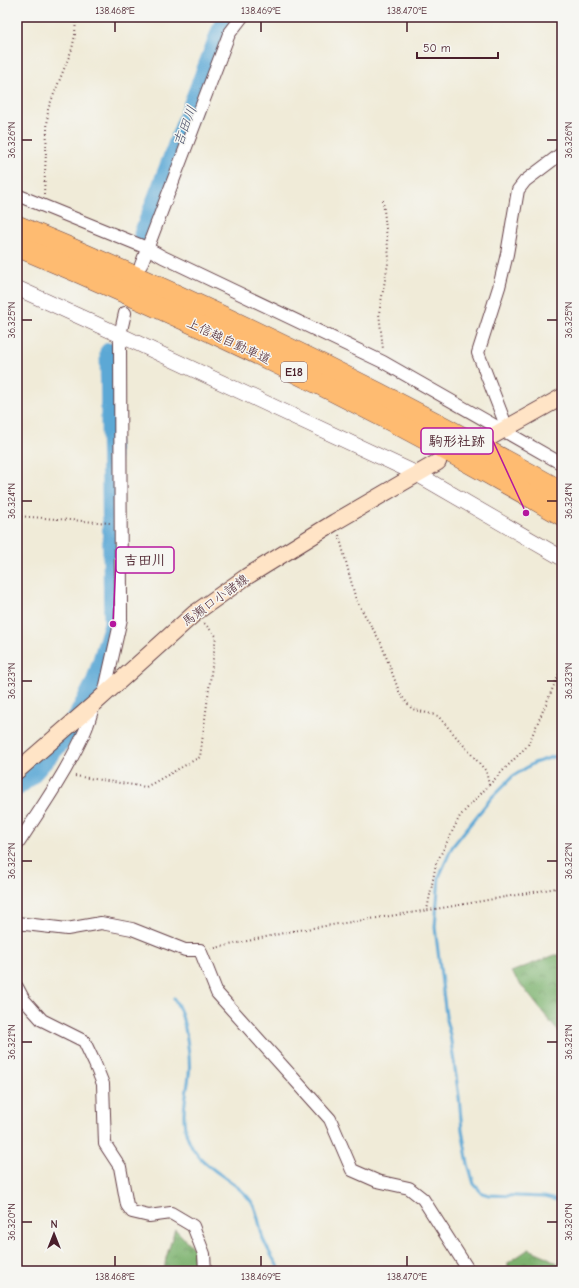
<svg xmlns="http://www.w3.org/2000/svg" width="579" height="1288" viewBox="0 0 579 1288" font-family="'Comic Neue','Klee One',sans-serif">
<defs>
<pattern id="forest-crowns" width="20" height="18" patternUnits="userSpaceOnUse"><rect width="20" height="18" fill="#7eb370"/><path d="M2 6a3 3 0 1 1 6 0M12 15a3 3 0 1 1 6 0" fill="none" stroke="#69915c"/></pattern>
</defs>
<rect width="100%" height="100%" fill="#f6f6f2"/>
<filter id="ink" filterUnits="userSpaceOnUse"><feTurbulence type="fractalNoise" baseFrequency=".025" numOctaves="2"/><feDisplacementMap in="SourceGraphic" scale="8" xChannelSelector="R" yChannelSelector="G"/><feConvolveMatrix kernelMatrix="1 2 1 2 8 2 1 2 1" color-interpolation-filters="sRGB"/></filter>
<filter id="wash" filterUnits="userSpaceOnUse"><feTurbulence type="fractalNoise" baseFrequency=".012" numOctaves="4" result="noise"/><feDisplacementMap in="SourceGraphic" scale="16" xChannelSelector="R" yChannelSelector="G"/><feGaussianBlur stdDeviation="0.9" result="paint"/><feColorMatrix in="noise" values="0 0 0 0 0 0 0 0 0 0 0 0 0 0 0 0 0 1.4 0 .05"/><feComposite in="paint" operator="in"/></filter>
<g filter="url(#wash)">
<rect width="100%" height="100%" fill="#f0ebd8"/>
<g fill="url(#forest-crowns)" stroke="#64694e">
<path d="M555,955H562V1034L556,1029L511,972Z"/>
<path d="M175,1229L196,1251L201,1271H164L166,1258Z"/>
<path d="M529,1249L545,1256L562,1266V1271H508V1263Z"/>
</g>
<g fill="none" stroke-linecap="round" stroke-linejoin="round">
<g stroke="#5ca8d5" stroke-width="3">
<path d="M562,754L534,763L513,776L492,797L452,847L439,877L435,927L447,1024L450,1035L459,1097L462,1130L468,1164L474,1184L482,1193L489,1195L544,1197L561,1201L562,1202"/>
<path d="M174,999C185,1013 191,1057 189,1075C187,1095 180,1115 187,1135C198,1171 235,1176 253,1204C258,1213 260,1229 263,1239C268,1250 274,1261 281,1271"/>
</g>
<g stroke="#5ca8d5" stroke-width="19">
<path d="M143,234L226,17"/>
<path d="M17,787L28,778L69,733L95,683L113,624L109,352"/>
</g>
</g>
</g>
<g filter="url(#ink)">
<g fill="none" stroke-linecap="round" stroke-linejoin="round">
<g stroke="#633e45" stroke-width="14">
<g id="minor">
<path d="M17,195L147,248L163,257L383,362L562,464"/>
<path d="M141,265L229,34L242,17"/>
<path d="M507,428L478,353L499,287L507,254L518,190L525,181L562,153"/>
<path d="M104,694L121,619L120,335L125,313"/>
<path d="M17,845C41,809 67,771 85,731C89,722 91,713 94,704"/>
<path d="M17,923L67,929L101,923L132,929L185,950H200L217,993L330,1119L352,1170L377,1181L409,1188L423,1199L469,1271"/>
<path d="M17,987L24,1000L42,1020L84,1041L95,1064L103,1084L105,1144L120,1167L127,1205L132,1212L149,1216L171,1213L193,1226L204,1254L205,1271"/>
</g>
</g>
<g stroke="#633e45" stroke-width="16">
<path id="tertiary" d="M17,288L120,335L417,474L562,558"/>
</g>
<g stroke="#633e45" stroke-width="18">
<g id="secondary">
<path d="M487,439L562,397"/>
<path d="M17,771L94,704L195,613L246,577L335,522L438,462"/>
</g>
</g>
<g stroke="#633e45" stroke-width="22">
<g id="motorway">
<path d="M17,226C204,303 386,393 562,492"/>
<path d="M17,246C204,324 387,413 562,515"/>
</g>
</g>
<g stroke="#633e45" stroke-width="2" stroke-dasharray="1 3" stroke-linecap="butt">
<path d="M44,194L48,109L72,49L75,35L76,17"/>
<path d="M383,200L389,258L379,313L383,349"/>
<path d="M17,516L110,523"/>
<path d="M339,535L356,600L381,643L400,694L412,709L438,716L486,771L489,785L460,816L436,864L427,910"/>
<path d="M75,776L146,787L200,757L216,636L204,623"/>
<path d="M489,785L528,745L562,667"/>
<path d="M211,949L293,931L448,907L562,887"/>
</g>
<use href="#minor" stroke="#fff" stroke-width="12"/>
<use href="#tertiary" stroke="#fff" stroke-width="15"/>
<use href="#secondary" stroke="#ffe4c6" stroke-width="16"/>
<use href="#motorway" stroke="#febb71" stroke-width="21"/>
</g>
</g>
<path fill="none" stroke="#4a1f2b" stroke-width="1.5" d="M115,22V32M261,22V32M407,22V32M22,140H32M547,140H557M22,320H32M547,320H557M22,501H32M547,501H557M22,681H32M547,681H557M22,861H32M547,861H557M22,1042H32M547,1042H557M22,1222H32M547,1222H557M115,1256V1266M261,1256V1266M407,1256V1266"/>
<g text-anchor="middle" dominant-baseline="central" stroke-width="3" stroke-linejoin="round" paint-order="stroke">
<rect fill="#f6f6f2" stroke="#7e6067" stroke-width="1" x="281" y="362" width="26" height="20" rx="3"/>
<g font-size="12" font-weight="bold" fill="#4a1f2b">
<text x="294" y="372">E18</text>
</g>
<g font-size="13" fill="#4a1f2b" stroke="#f6f6f2">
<text transform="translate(229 341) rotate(25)">上信越自動車道</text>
<text transform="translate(215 600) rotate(-36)">馬瀬口小諸線</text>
</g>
<g font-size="14" font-style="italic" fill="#51566f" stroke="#f6f6f2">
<text transform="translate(185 126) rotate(-69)">吉田川</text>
</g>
</g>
<path fill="none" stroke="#b5179e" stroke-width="1.5" d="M526 513L493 441M113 624L116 560"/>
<g fill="#b5179e" stroke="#f6f6f2" stroke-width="1.5">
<circle cx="526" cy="513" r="4"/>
<circle cx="113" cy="624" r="4"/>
</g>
<g fill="#f6f6f2" stroke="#b5179e" stroke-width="1.5">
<rect x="421" y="428" width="72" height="26" rx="4"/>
<rect x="116" y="547" width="58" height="26" rx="4"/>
</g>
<g font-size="14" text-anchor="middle" font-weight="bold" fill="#4a1f2b">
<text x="457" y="446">駒形社跡</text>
<text x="145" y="565">吉田川</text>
</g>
<rect width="579" height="1288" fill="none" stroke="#f6f6f2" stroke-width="44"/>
<g transform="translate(54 1234)" stroke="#f6f6f2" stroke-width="3" paint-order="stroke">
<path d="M0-3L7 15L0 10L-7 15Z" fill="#4a1f2b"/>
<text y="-6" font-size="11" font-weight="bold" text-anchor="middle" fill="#4a1f2b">N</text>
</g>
<path d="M417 52v6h81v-6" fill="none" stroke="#4a1f2b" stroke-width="2"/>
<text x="423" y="52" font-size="12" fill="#4a1f2b" stroke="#f6f6f2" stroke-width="3" paint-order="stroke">50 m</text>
<rect x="22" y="22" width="535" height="1244" fill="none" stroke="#4a1f2b" stroke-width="1.5"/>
<g font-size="10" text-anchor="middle" fill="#4a1f2b">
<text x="115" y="14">138.468°E</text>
<text x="261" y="14">138.469°E</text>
<text x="407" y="14">138.470°E</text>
<text transform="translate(11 140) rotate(-90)" y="4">36.326°N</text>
<text transform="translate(568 140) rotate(-90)" y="4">36.326°N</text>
<text transform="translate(11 320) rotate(-90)" y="4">36.325°N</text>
<text transform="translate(568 320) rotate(-90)" y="4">36.325°N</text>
<text transform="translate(11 501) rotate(-90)" y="4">36.324°N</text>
<text transform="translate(568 501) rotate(-90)" y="4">36.324°N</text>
<text transform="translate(11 681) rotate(-90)" y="4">36.323°N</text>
<text transform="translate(568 681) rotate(-90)" y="4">36.323°N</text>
<text transform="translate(11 861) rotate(-90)" y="4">36.322°N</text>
<text transform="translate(568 861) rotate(-90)" y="4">36.322°N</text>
<text transform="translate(11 1042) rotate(-90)" y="4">36.321°N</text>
<text transform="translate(568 1042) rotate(-90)" y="4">36.321°N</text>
<text transform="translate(11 1222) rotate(-90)" y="4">36.320°N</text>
<text transform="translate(568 1222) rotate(-90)" y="4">36.320°N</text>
<text x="115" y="1280">138.468°E</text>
<text x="261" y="1280">138.469°E</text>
<text x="407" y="1280">138.470°E</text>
</g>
</svg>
